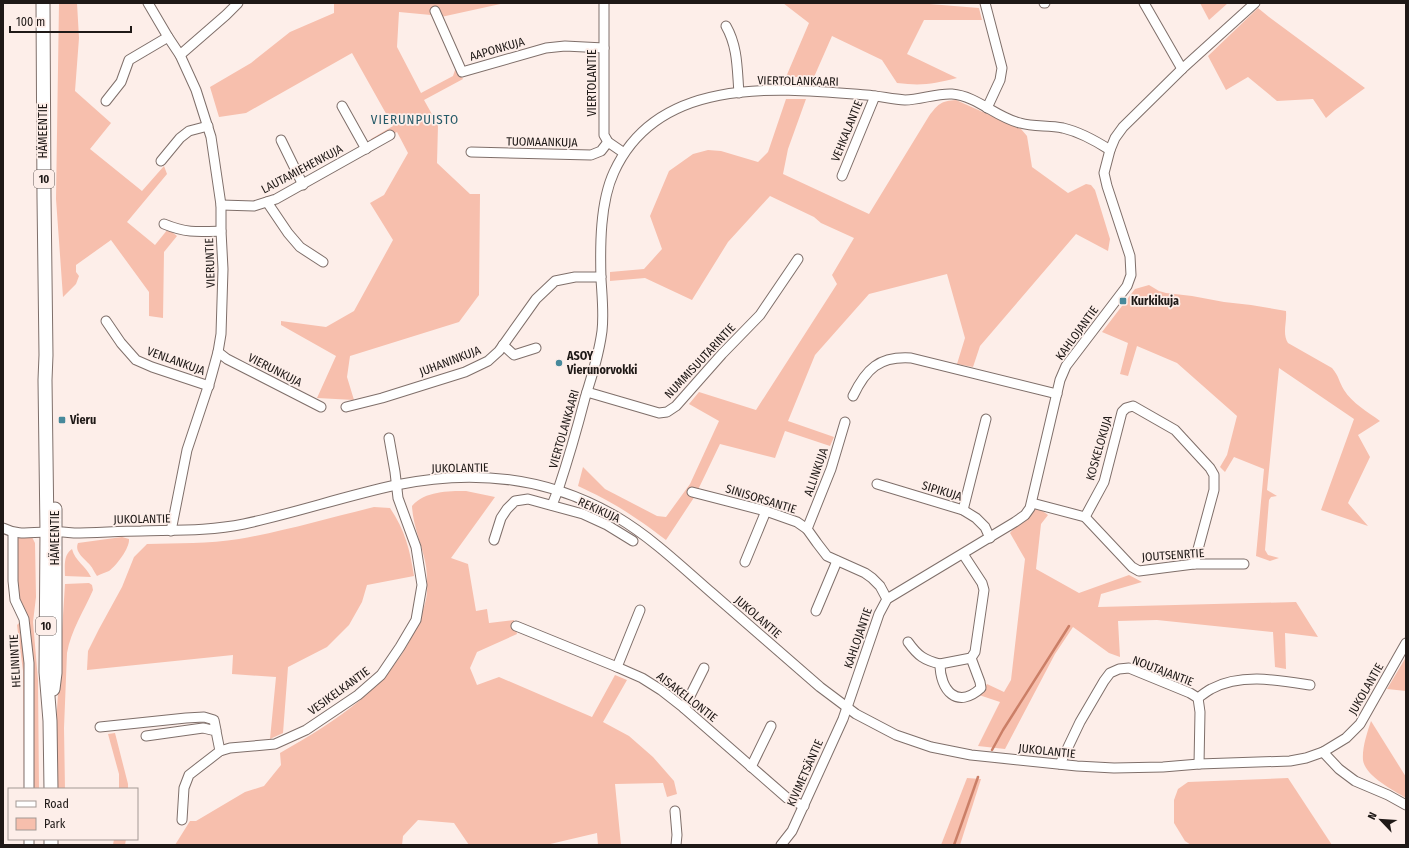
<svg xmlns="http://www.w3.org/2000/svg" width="1409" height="848" viewBox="0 0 1409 848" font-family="'Fira Sans Condensed',sans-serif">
<rect width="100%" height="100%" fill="#fdeee9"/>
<g fill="#f7bfad">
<path d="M59,3H77L79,38L75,91L111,123L90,149L142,191L164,166L167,174L127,222L155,245L168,229L177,236L164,252L163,318L149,316V292L111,240L76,265V272L79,276L76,284L63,297L56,199Z"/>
<path d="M334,3H505L441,17L439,30L431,15L399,12L397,47L421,93L453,76L456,67L463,79L424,100L438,125L437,163L470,194H480L479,295L459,322L350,356L347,377L354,400L317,398L336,356L281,325V321L326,327L354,311L393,240L370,203L384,195L408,153L397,132L374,145L371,139L393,126L352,53L246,113L219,117L210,87L251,63L290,32L334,13Z"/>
<path d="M783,3H917L979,8L982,20H924L907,54L957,78C933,84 922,86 897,83L882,60L832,36L814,77H786L809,23Z"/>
<path d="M1200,3H1228L1209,20Z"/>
<path d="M1258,8L1269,17L1365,88L1335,110L1326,118L1313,99L1277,101L1248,77L1226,90L1208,56Z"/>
<path d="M786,99H806L788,149L783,174L869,214L929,116C938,104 941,101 956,100L1021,129L1027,136L1032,167L1068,193L1086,184L1091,185L1095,190L1110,239L1108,251L1076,234L980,346L973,367L957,364L965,338L947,274L869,294L815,355L788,421L834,437L830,446L785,431L775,458L720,444L695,496L666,540C636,517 613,502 578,486L583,467L605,489L657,516L666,517L690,484L719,421L689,404L699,392L756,410L837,284L832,275L854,238L821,223L814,217L770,196L728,242L692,300L645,278L610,281V272L644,269L662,249L650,216L669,171L693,154L708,150L721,151L758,162L768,152Z"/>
<path d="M1149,285L1159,291L1166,293L1192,296L1224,302L1251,305L1286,311C1287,323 1282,333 1288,343L1332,368C1339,376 1339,382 1344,390C1352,403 1368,412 1380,421L1358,435L1370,457L1348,503L1368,526L1321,510L1354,419L1279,368L1267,490L1277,496L1271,497L1269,500L1265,550L1268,555L1279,558L1270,561L1256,556L1264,469L1234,457L1225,472L1220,467L1227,455L1237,416L1177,363L1137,346L1128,376L1120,374L1128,343L1102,332L1135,289Z"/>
<path d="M466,491L495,497L451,558L468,564L476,611L487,609L489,623L514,620L517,634L477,652L470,668L477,685L499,677L592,717L615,675L627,680L603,722L629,736L653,757L674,781L677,794L667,797L663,783L615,784L621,845H598L597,833L546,845H469L454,823L418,820L403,836L402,845H358L354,844L352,845H175L190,821H196L245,792L264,786L281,765L280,753C335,722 394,685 418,623C423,610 428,599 427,585C427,578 427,569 425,561C421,542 413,526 412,506C425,491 448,491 466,491Z"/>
<path d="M1032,503L1048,515L1041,524L1036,569L1079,593L1129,575L1142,582L1101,594L1098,607L1296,602L1318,637L1285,633L1286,669L1275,667L1273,632L1157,620L1118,621L1120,657L1109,653L1073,627L1055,654L1005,749L978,746L1000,702L979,695L987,684L1004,692L1011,680L1025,559L1010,533L1030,509Z"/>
<path d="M374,507L390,508C405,530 410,550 414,576L367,585L362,602L349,625L327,647L288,667L283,733L270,739L276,677L232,674L233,655L87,670L88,651L99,629L122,587L134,557L147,544C177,543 209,544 239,539C285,531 329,518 374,507Z"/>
<path d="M13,533H30L35,543L36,597L33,622L38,680L39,789H24L23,671L17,625L24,618L13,581Z"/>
<path d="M122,537L129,539C130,548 116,566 109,571C105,573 100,574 97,576C94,572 93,568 90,565C85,559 74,552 78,543Z"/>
<path d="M72,549C75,561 86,566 91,577L65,576C65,567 63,555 72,549Z"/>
<path d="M89,583L92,585L93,590C84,611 71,630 67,653L64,728L65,789H57L56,725L65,584Z"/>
<path d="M1406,657V691L1387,689Z"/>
<path d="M1371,721L1406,777V798C1393,790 1365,776 1363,760C1362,748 1367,733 1371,721Z"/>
<path d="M115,733L128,784V789H119V774L108,734Z"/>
<path d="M967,778L981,779L960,845H941Z"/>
<path d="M1288,778L1332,845H1191L1185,841L1174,823V800L1178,789L1188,782Z"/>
<path d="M114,839H126L125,845H113Z"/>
</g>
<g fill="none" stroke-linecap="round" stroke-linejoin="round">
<g stroke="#cb7f67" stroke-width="2.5">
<path d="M992,750L1003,730L1069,626"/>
<path d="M954,845L978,777"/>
</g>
<g stroke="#7f6f6a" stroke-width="11">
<g id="minor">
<path d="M148,3L168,37L180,55L196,90L211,137L221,205V231L223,269L221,334L218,352L210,381L187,450L171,531"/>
<path d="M604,3V135L608,142L624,153"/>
<path d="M985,3L1002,68L1000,80L987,108"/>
<path d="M1044,3H1045"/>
<path d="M1144,3L1182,69"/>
<path d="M435,11L462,72L546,48L565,46L604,48"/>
<path d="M726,26C738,47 737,69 739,93"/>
<path d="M180,55L226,15L238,3"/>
<path d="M106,101L121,82L129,60L168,37"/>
<path d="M342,106L366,149"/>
<path d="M281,140L303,185"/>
<path d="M471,152L591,155L601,151L608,142"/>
<path d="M161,161L180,138L189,131L208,126"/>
<path d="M842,176L875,96"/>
<path d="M267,202L288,233L300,247L323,262"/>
<path d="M221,205L254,206L276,199L390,135"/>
<path d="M164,224C186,233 197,232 221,231"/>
<path d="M106,321L121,343L136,360L152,367L209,386"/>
<path d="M503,345L514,355L536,348"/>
<path d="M218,352L227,359L321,407"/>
<path d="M587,392L659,413L667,412L676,406L722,354L760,315L798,259"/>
<path d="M853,396C866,369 879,356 911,358L1057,394"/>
<path d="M346,407L382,398L465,372L488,361L499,351L536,299L555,281L575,277H601"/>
<path d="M877,484L963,510L976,518L985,527L990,538"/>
<path d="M692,492L766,511L797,522L807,529L817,543L827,556L865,573L872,578L880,586L887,599"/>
<path d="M1032,503L1085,517L1132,567L1139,571L1194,564H1244"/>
<path d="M552,505L558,490C568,460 577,429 585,398C592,376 599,354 602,331C604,314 602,296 601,279C600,246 600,202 614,172C658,75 778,88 866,95C879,96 892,99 905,100C920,100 937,93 952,94C977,96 997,118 1020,123C1034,127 1048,125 1063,128C1080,132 1096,141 1110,150"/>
<path d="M963,510L986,419"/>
<path d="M1085,517L1104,482L1122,412L1126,408L1133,406L1175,430L1210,468L1214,475V490L1194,564"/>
<path d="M3,528C19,536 30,532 47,532C56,531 65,532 74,533C96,533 119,531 141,531C175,530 210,531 244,524C295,513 345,496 396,485C473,469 549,477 617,517C652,538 681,566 712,593C748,624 784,656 820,687L856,714L896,735L931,747L971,755L1077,766L1114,768L1163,767L1199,764L1290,761L1306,758L1323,752L1346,738L1360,724L1406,643"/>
<path d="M807,529L831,469L845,422"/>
<path d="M13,533V581L15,600L24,619L29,663V789"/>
<path d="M494,540L501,518L507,509L515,501L528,499L583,514L607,525L633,541"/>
<path d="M963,554L982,583L984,590L975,652L971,658L940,664C940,690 957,710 981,688L980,682L971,658"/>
<path d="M745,562L766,511"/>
<path d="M816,611L837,561"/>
<path d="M516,626L617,667L642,678L661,690L684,708L787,798L804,806"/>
<path d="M908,642C918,656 924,660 940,664"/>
<path d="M617,667L640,610"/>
<path d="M1198,698C1202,695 1207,691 1211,689C1241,673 1278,680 1310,685"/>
<path d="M1198,698L1200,712L1199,764"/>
<path d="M684,708L704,668"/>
<path d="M100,727L186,718L204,717L214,720L216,730"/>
<path d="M146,736L203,728L216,731L220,751"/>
<path d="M1323,752L1339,769L1355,781L1388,795L1406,805"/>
<path d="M1060,764L1080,722L1104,681L1110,673L1119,669L1129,668L1190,693L1198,698"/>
<path d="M751,767L771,726"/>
<path d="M675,811L677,835L676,845"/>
<path d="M182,820L184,788L189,775L220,751L230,748L275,744L306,730L358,695L381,675L400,647L416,620L422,585L416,547L398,498L395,472L389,438"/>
<path d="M29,845V839"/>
<path d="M781,845L792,831L843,719L879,614L887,599L1015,522L1025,515L1030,508L1060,380L1066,366L1127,286L1131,275L1130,256L1107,186L1104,173L1110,150L1115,138L1123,127L1182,69L1255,3"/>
</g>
</g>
<g stroke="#7f6f6a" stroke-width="15">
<g id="highway">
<path d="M43,3L44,197L46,355L45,380L47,532L46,672L50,721L51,789"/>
<path d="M53,689L55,673V509"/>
<path d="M51,839V845"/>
</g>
</g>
<use href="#minor" stroke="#fff" stroke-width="9"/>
<use href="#highway" stroke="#fff" stroke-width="13"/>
</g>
<g fill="#47899b" stroke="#fdeee9" stroke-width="1.5">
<rect x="1119" y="297" width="8" height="8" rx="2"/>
<circle cx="559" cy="363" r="4"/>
<rect x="58" y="416" width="8" height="8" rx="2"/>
</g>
<g text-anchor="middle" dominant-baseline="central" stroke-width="3.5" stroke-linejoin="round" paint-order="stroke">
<g fill="#fdeee9" stroke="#625956" stroke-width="1">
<rect x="34" y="170" width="20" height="18" rx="3"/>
<rect x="36" y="617" width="20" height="18" rx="3"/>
</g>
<g font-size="11" font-weight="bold" fill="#1f1917">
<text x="44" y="179">10</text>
<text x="46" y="626">10</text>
</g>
<g font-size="12" fill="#1f1917" stroke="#fdeee9">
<text transform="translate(497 49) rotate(-16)">AAPONKUJA</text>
<text transform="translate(798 81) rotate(1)">VIERTOLANKAARI</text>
<text transform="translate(592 83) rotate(-90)">VIERTOLANTIE</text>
<text transform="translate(43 131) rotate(-90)">HÄMEENTIE</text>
<text transform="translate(847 131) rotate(-68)">VEHKALANTIE</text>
<text transform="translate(542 142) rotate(1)">TUOMAANKUJA</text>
<text transform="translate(302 169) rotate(-28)">LAUTAMIEHENKUJA</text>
<text transform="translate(210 263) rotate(-92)">VIERUNTIE</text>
<text transform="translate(1077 333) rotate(-54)">KAHLOJANTIE</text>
<text transform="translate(176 361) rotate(20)">VENLANKUJA</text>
<text transform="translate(450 361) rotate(-21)">JUHANINKUJA</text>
<text transform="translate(700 361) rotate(-47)">NUMMISUUTARINTIE</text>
<text transform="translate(275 370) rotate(27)">VIERUNKUJA</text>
<text transform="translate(564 429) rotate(-74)">VIERTOLANKAARI</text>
<text transform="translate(1099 448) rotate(-74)">KOSKELOKUJA</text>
<text transform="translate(460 468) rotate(-1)">JUKOLANTIE</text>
<text transform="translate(816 472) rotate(-71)">ALLINKUJA</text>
<text transform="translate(942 491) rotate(17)">SIPIKUJA</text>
<text transform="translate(761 499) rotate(17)">SINISORSANTIE</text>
<text transform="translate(599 510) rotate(24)">REKIKUJA</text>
<text transform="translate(142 519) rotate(-1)">JUKOLANTIE</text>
<text transform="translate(55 538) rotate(-90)">HÄMEENTIE</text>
<text transform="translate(1173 555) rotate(-4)">JOUTSENRTIE</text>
<text transform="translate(758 617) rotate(41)">JUKOLANTIE</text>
<text transform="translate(858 638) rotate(-71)">KAHLOJANTIE</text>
<text transform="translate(15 661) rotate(-93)">HELININTIE</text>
<text transform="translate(1163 671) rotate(21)">NOUTAJANTIE</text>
<text transform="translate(1366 689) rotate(-60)">JUKOLANTIE</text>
<text transform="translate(339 691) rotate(-36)">VESIKELKANTIE</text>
<text transform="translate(687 697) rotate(38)">AISAKELLONTIE</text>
<text transform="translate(1047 751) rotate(6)">JUKOLANTIE</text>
<text transform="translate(805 773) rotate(-66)">KIVIMETSÄNTIE</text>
</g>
<g font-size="12" font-weight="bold" fill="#1f1917" stroke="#fdeee9" text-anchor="start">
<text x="1131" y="301">Kurkikuja</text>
<text x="567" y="356">ASOY<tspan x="567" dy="14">Vierunorvokki</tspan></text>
<text x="70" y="420">Vieru</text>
</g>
<g font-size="13" letter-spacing="1" fill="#255a68" stroke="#fdeee9">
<text x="415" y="119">VIERUNPUISTO</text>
</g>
</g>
<rect width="1409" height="848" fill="none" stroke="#1f1917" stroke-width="8"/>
<rect x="8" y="788" width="130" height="52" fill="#fdeee9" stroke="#a49995"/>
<rect x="16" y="801" width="20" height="6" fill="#ffffff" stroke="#a49995"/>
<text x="44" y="808" font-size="12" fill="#1f1917">Road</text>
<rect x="16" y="818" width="20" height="12" fill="#f7bfad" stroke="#a49995"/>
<text x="44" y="828" font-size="12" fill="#1f1917">Park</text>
<g transform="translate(1381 820) rotate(295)" stroke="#fdeee9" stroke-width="3" paint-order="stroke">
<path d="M0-3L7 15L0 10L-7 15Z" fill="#1f1917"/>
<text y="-6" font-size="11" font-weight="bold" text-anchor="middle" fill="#1f1917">N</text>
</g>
<path d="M10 26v6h121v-6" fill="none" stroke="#1f1917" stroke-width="2"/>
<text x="16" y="26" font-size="12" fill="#1f1917" stroke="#fdeee9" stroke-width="3" paint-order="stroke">100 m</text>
</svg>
